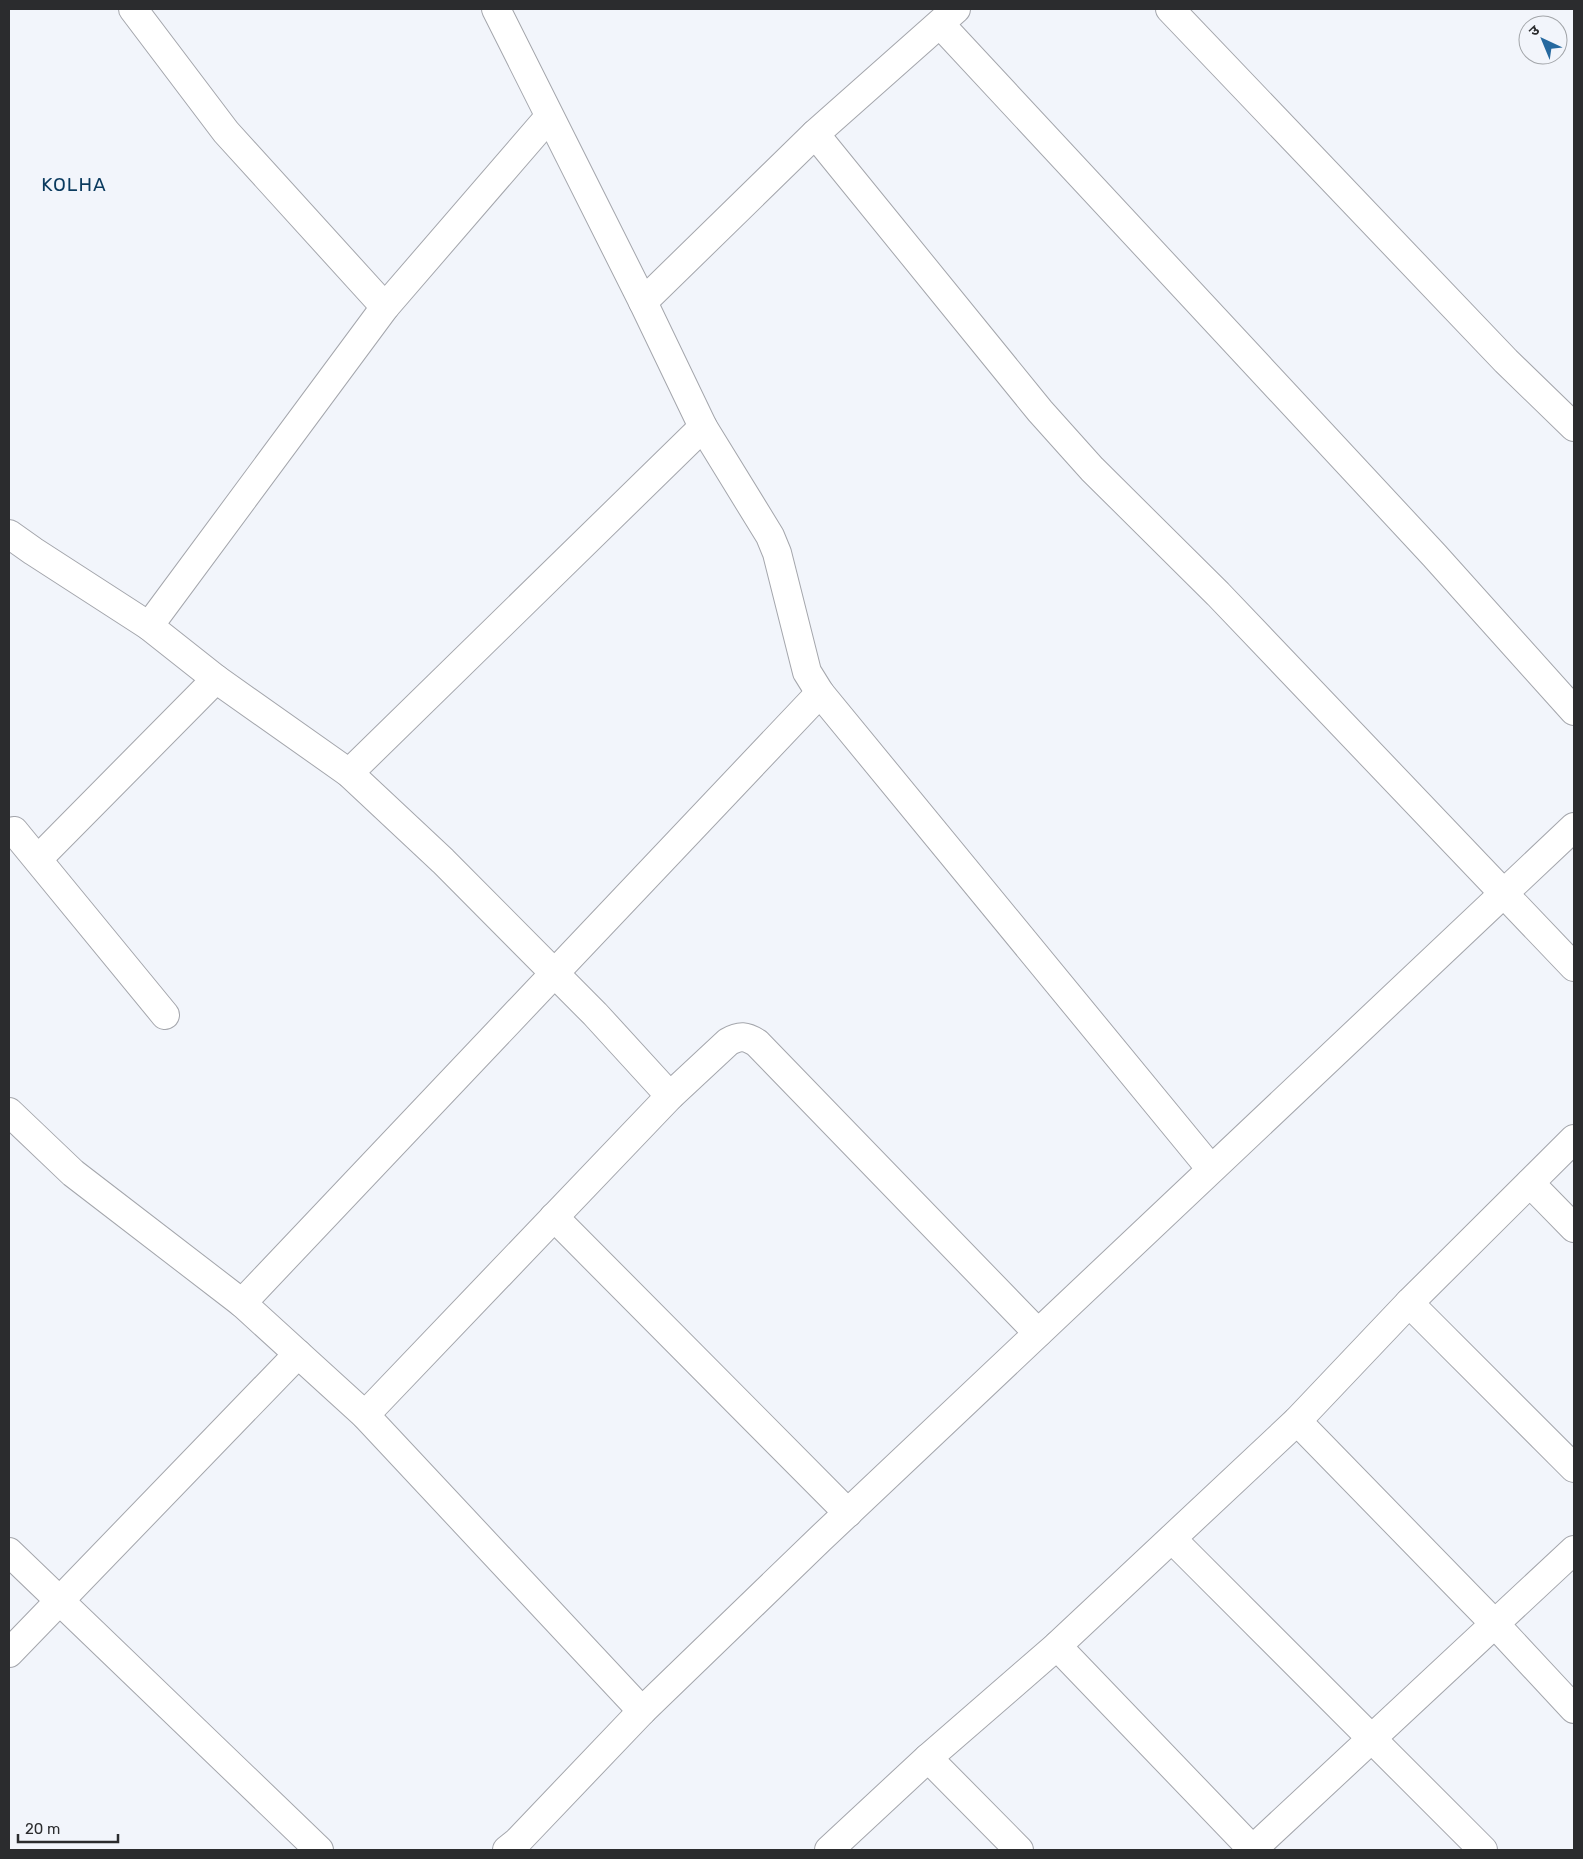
<svg xmlns="http://www.w3.org/2000/svg" width="1583" height="1859" viewBox="0 0 1583 1859" font-family="Rubik,'Noto Sans Devanagari',sans-serif">
<rect width="100%" height="100%" fill="#f2f5fb"/>
<g fill="none" stroke-linecap="round" stroke-linejoin="round">
<g stroke="#a4a6ac" stroke-width="30">
<g id="street">
<path d="M133,9L226,132L385,307"/>
<path d="M496,9L643,302L703,427L770,536L777,553L807,672L820,693L1211,1169"/>
<path d="M1170,9L1506,361L1574,427"/>
<path d="M940,24L1434,555L1574,711"/>
<path d="M815,134L1040,411L1092,469L1218,594L1574,967"/>
<path d="M643,302L815,134L956,9"/>
<path d="M9,534L33,551L149,626L216,679L349,773L443,861L595,1014L670,1096"/>
<path d="M149,626L385,307L549,117"/>
<path d="M349,773L703,427"/>
<path d="M14,831L165,1015"/>
<path d="M38,859L216,679"/>
<path d="M9,1112L73,1173L242,1303L365,1415L642,1711"/>
<path d="M1530,1183L1574,1228"/>
<path d="M554,1217L848,1513"/>
<path d="M242,1303L820,693"/>
<path d="M1409,1303L1574,1468"/>
<path d="M365,1415L670,1096L728,1042C740,1035 746,1036 757,1043L1038,1333"/>
<path d="M1297,1421L1494,1623L1574,1709"/>
<path d="M1172,1539L1483,1850"/>
<path d="M9,1552L319,1850"/>
<path d="M1057,1646L1253,1850"/>
<path d="M9,1653L298,1354"/>
<path d="M928,1758L1019,1850"/>
<path d="M507,1850L517,1842L642,1711L820,1539L1574,827"/>
<path d="M829,1850L928,1758L1057,1646L1297,1421L1409,1303L1574,1139"/>
<path d="M1252,1850L1574,1550"/>
</g>
</g>
<use href="#street" stroke="#fff" stroke-width="28"/>
</g>
<g text-anchor="middle" dominant-baseline="central" stroke-width="5" stroke-linejoin="round" paint-order="stroke">
<g font-size="19" letter-spacing="1" fill="#0b3b5f" stroke="#f2f5fb">
<text x="74" y="184">KOLHA</text>
</g>
</g>
<rect width="1583" height="1859" fill="none" stroke="#2b2c2e" stroke-width="20"/>
<g transform="translate(1543 40) rotate(316)"><circle r="24" fill="#f2f5fb" stroke="#a2a5a9"/>
<path d="M0-4L9 19L0 12L-9 19Z" fill="#26699f"/>
<text y="-8" font-size="14" font-weight="bold" text-anchor="middle" fill="#2b2c2e">उ</text>
</g>
<path d="M18 1834v8h100v-8" fill="none" stroke="#2b2c2e" stroke-width="2.5"/>
<text x="25" y="1834" font-size="15" fill="#2b2c2e" stroke="#f2f5fb" stroke-width="4" paint-order="stroke">20 m</text>
</svg>
